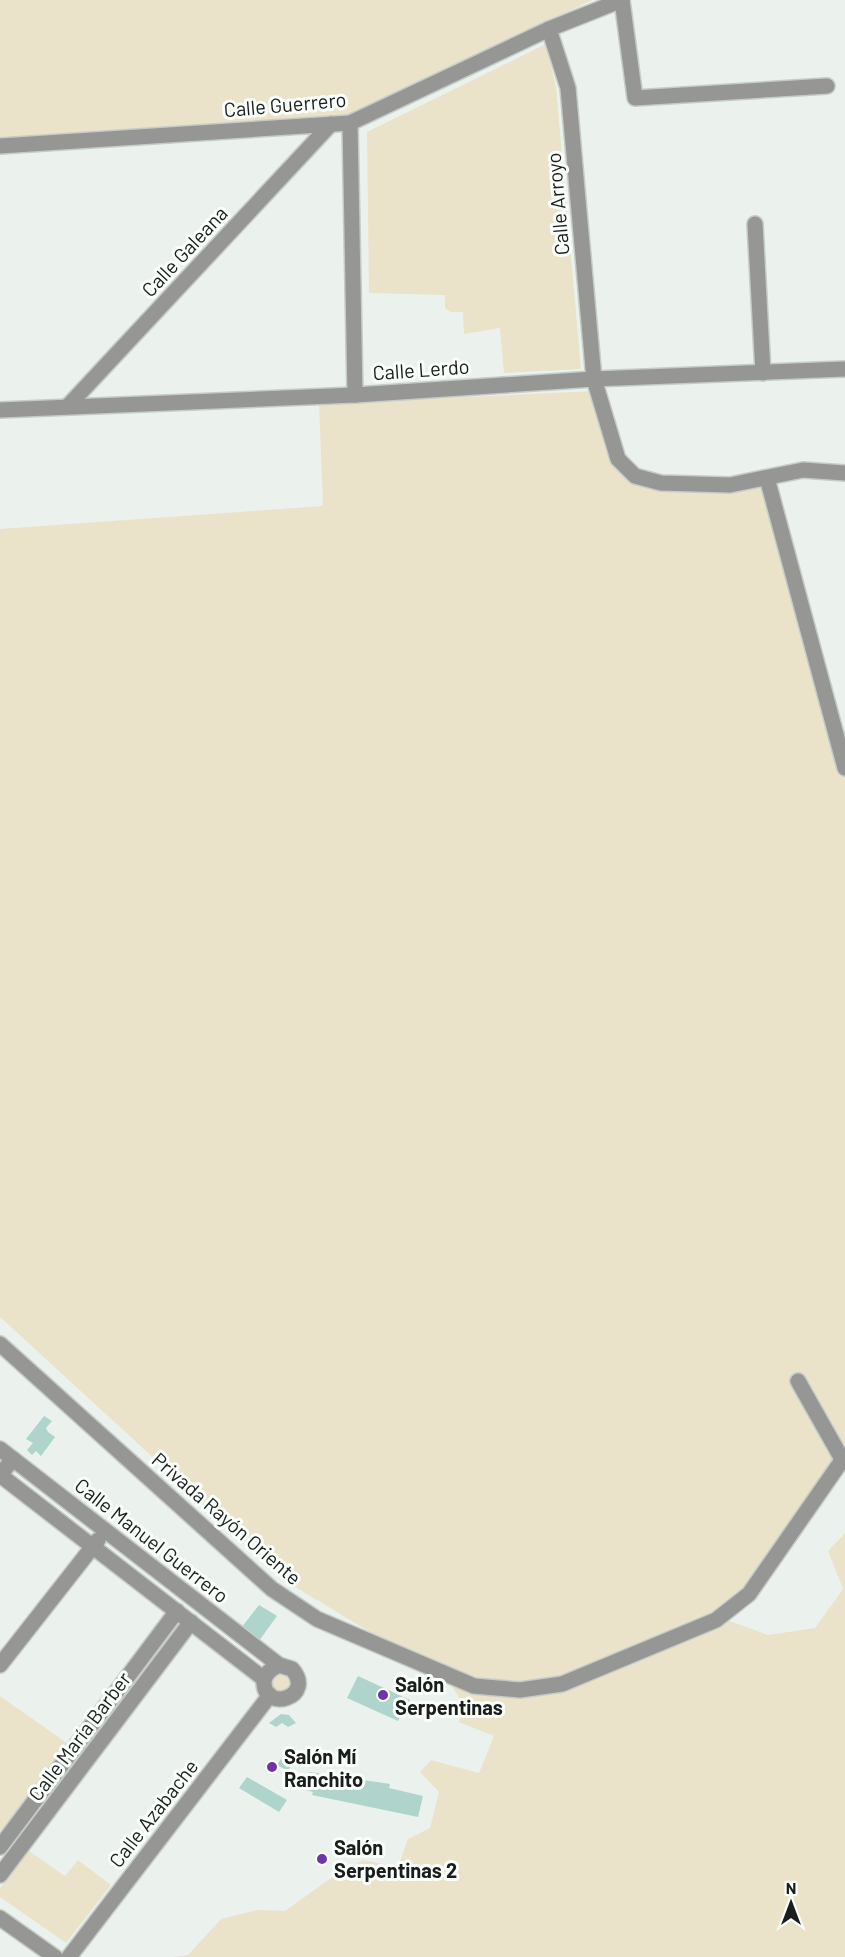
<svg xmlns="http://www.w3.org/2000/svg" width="845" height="1957" viewBox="0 0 845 1957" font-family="Barlow,sans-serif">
<rect width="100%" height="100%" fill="#ebf2ed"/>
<g fill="#ebe2ca">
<path d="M0,0H592L358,115L0,139Z"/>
<path d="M546,44L556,87L581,369L504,373L500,328L464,334L463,312H451L445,308V295L369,293L367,132Z"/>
<path d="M593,391L615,456L667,486L766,477L845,775V1453L750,1592L716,1616L768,1635L815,1628L843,1589L828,1551L845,1533V1957H173L188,1955L221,1919L257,1910L285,1911L328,1880L363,1860L398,1867L408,1839L430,1828L439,1792L420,1772L431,1760L479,1773L494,1736L459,1722L463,1703L450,1684L457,1673L385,1641L292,1585L0,1317V529L323,506L319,404Z"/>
<path d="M280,1673L287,1675L292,1680L290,1691L273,1692L271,1679Z"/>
<path d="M0,1696L71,1746L4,1833L0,1830Z"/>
<path d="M29,1851L65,1876L78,1860L111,1885L66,1943L0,1897V1888Z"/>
</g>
<g fill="#aed4cc">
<path d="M44,1416L52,1421L46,1428L48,1432L55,1437L41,1456L36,1451L32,1455L27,1450L33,1443L26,1439Z"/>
<path d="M259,1605L277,1616L256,1645L238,1632Z"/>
<path d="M358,1676L410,1700L398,1721L347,1698Z"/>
<path d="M281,1714L289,1715L296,1723L288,1727L282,1723L276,1727L269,1723Z"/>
<path d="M283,1756L294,1761L288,1771L277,1765Z"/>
<path d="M310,1772L390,1784L389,1788L423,1796L418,1817L312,1795L313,1792L298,1788Z"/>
<path d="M247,1777L287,1800L279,1812L239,1788Z"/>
</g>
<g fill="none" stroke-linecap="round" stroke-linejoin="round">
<g stroke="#c5ccc7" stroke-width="18">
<g id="minor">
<path d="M622,0L635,98L827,86"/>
<path d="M549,29L568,88L594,379L618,459L635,476L661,483L730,485L803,470L845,473"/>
<path d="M350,123L355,395"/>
<path d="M0,146L350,123L549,29L622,0"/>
<path d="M755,224L763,373"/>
<path d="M67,407L331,124"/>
<path d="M0,410L355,395L594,379L845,369"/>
<path d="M767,478L845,768"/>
<path d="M0,1344L272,1589L317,1619L474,1686L520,1690L562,1684L716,1620L749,1594L845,1456"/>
<path d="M798,1381L842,1459"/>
<path d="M0,1449L279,1665L292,1669C316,1697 264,1713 264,1682C265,1673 271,1669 279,1665"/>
<path d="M13,1459L0,1475L264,1679"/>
<path d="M0,1665L98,1540"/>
<path d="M0,1847L177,1611"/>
<path d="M0,1875L191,1622"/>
<path d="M0,1918L55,1957"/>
<path d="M69,1957L270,1695"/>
</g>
</g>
<use href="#minor" stroke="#969794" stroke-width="15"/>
</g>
<g fill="#6e34aa" stroke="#fafffb" stroke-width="2">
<circle cx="383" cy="1695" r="6"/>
<circle cx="272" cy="1767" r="6"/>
<circle cx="322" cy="1859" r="6"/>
</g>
<g text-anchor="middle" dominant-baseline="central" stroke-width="6" stroke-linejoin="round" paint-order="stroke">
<g font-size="20" fill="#1a1d1b" stroke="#fafffb">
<text transform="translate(285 104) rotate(-5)">Calle Guerrero</text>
<text transform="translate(557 204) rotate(-95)">Calle Arroyo</text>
<text transform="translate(184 251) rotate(-47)">Calle Galeana</text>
<text transform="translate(421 369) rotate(-4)">Calle Lerdo</text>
<text transform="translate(227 1518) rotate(41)">Privada Rayón Oriente</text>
<text transform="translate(152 1540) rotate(38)">Calle Manuel Guerrero</text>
<text transform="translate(79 1736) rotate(-53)">Calle María Barber</text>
<text transform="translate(153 1813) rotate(-52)">Calle Azabache</text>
</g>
<g font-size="20" font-weight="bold" fill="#1a1d1b" stroke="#fafffb" text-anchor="start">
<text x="395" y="1684">Salón<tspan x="395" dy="23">Serpentinas</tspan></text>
<text x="284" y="1756">Salón Mí<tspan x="284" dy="23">Ranchito</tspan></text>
<text x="334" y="1847">Salón<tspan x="334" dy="23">Serpentinas 2</tspan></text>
</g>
</g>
<g transform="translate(791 1903)" stroke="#fafffb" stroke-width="4.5" paint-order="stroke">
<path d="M0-4.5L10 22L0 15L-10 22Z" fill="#1a1d1b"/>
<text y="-9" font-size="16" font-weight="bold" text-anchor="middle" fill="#1a1d1b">N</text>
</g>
</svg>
